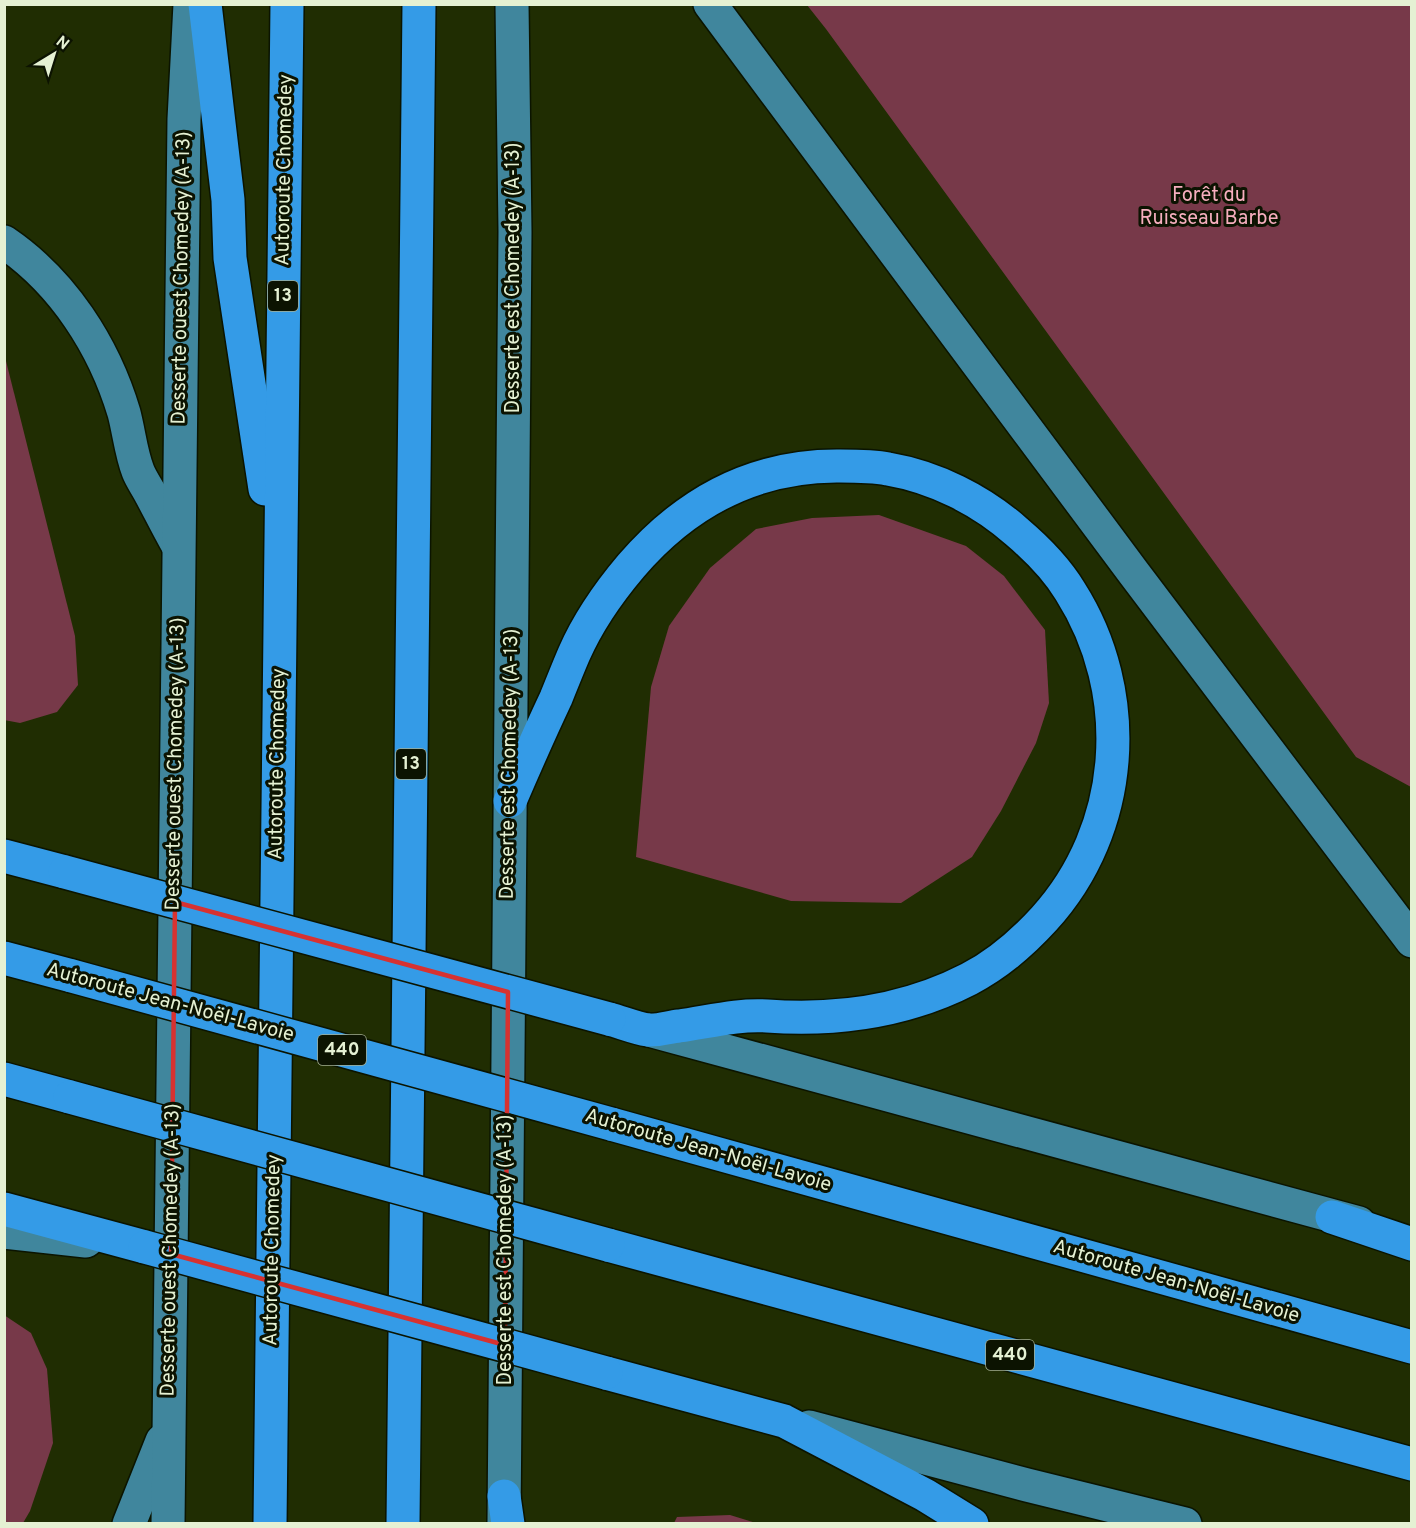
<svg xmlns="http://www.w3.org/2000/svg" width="1416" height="1528" viewBox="0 0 1416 1528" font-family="Overpass,sans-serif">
<rect width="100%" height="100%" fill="#202d02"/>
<g fill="#773949">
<path d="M807,5H1411V787L1356,757L826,29Z"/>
<path d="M4,353L75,636L78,685L57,712L20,723L4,720Z"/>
<path d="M879,515L966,546L1004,576L1045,630L1049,703L1036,743L1001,811L972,857L901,903L791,901L636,857L651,687L669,626L710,568L756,529L812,518Z"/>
<path d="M4,1315L31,1333L47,1369L53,1443L30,1511L23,1523H5Z"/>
<path d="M730,1515L756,1523H674L677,1517Z"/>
</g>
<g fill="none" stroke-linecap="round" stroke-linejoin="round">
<g stroke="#0b1400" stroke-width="36">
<g id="primary">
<path d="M710,4L1133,572L1412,941"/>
<path d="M4,242C63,282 104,346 124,413C129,432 131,453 138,471C141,479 147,487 151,495C160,512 168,528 177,544"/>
<path d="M649,1030L1359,1223"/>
<path d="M4,1232L86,1241"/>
<path d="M809,1427L1027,1485L1185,1524"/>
<path d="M129,1524L162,1441"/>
<path d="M168,1524L184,119L190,4"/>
<path d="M504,1524L515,232L512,4"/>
</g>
</g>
<g stroke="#0b1400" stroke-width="36">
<g id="highway">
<path d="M205,4L228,200L230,258L265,489"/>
<path d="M510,801C525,766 540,732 556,698C562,683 568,668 574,654C588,622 609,592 631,566C686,502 754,465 840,466C856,466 873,466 888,469C935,477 981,500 1017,532C1037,549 1056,568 1070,591C1135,693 1126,829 1044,919C1023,942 998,964 969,979C907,1011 837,1021 767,1016C738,1014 708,1022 679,1026C669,1027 658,1031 648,1030C635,1028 621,1022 609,1019"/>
<path d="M4,856L65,872"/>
<path d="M4,958L72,976"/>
<path d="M4,1079L70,1097"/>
<path d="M611,1124L1412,1347"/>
<path d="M4,1209L145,1247"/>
<path d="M1332,1217L1412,1244"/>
<path d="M608,1245L1412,1464"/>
<path d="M606,1373L784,1421L925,1495L972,1524"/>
<path d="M504,1496L508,1524"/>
<path d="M270,1524L287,4"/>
<path d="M403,1524L419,4"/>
</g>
</g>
<use href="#primary" stroke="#40869d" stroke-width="33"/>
<use href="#highway" stroke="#349be7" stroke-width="33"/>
<g stroke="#0b1400" stroke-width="36" stroke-linecap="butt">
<g id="highway-bridge">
<path d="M65,872L609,1019"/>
<path d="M72,976L611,1124"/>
<path d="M70,1097L608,1245"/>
<path d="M145,1247L606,1373"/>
</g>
</g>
<use href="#highway-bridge" stroke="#349be7" stroke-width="33"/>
</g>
<path fill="none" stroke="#d73231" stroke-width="4.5" stroke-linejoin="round" d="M175,902L508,992L505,1345L171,1254Z"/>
<g text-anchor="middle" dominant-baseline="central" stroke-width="6" stroke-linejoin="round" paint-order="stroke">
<g fill="#0c1301" stroke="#a4ae94" stroke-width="1.5">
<rect x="268" y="281" width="30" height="30" rx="4.5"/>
<rect x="396" y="749" width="30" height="30" rx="4.5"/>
<rect x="318" y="1035" width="48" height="30" rx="4.5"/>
<rect x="986" y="1340" width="48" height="30" rx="4.5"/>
</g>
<g font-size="18" font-weight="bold" fill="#e5f1d3">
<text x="283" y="296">13</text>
<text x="411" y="764">13</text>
<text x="342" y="1050">440</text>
<text x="1010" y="1355">440</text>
</g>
<g font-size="20" fill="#e5f1d3" stroke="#0c1301">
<text transform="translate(285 170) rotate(-89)">Autoroute Chomedey</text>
<text transform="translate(182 278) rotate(-89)">Desserte ouest Chomedey (A-13)</text>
<text transform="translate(514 278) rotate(-90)">Desserte est Chomedey (A-13)</text>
<text transform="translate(176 764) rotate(-89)">Desserte ouest Chomedey (A-13)</text>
<text transform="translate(278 764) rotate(-89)">Autoroute Chomedey</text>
<text transform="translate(510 764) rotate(-89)">Desserte est Chomedey (A-13)</text>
<text transform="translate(170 1003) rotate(15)">Autoroute Jean-Noël-Lavoie</text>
<text transform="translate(708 1151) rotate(16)">Autoroute Jean-Noël-Lavoie</text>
<text transform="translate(171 1250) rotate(-89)">Desserte ouest Chomedey (A-13)</text>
<text transform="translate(273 1250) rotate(-89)">Autoroute Chomedey</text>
<text transform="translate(506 1250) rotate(-90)">Desserte est Chomedey (A-13)</text>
<text transform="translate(1176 1282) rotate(16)">Autoroute Jean-Noël-Lavoie</text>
</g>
<g font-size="20" fill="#f7aebe" stroke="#0c1301">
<text x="1209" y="196">Forêt du<tspan x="1209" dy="23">Ruisseau Barbe</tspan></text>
</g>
</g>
<rect width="1416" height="1528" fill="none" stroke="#e5f1d3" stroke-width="12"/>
<g transform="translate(54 54) rotate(38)" stroke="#0c1301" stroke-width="4.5" paint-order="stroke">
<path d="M0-4.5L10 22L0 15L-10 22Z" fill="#e5f1d3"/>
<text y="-9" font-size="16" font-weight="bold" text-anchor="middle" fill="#e5f1d3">N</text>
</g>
</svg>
